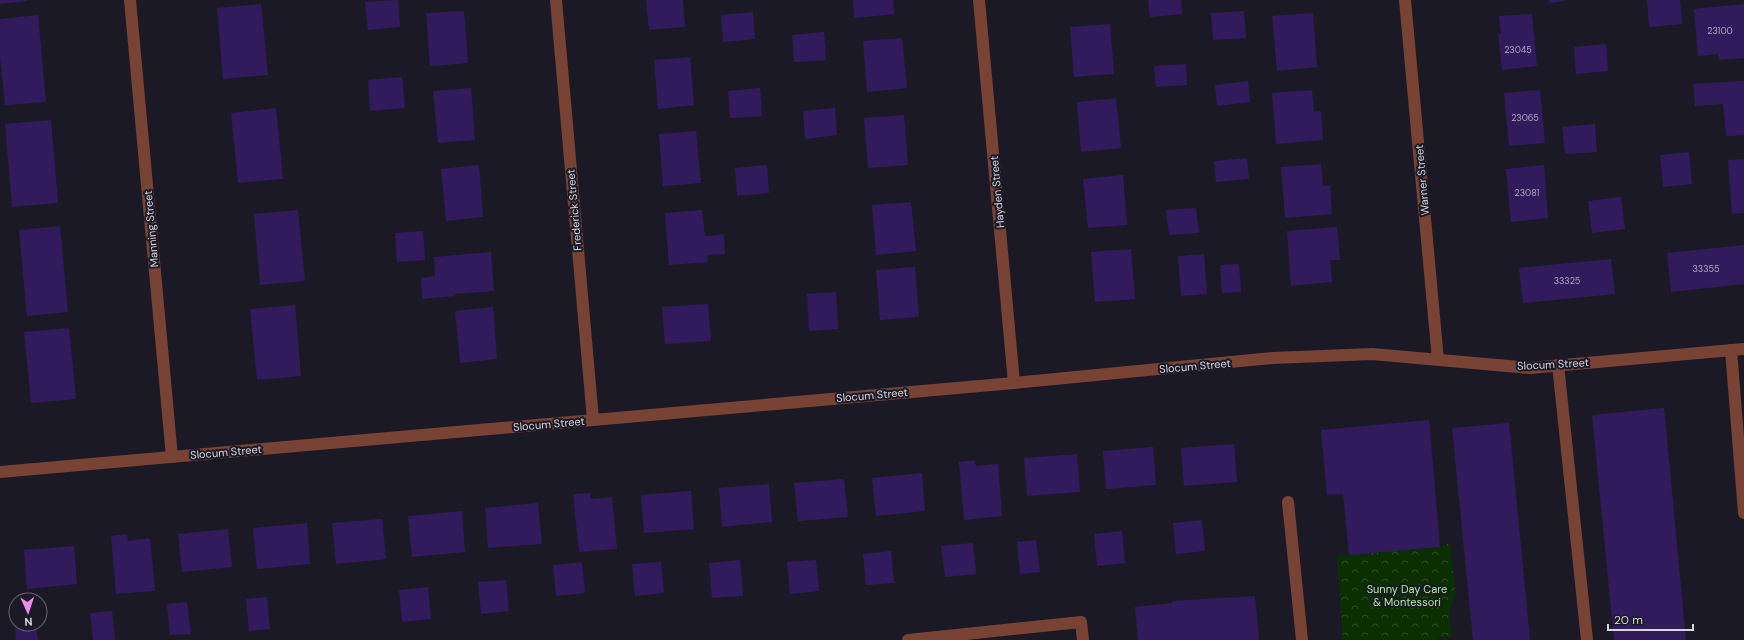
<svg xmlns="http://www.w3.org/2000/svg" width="1744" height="640" viewBox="0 0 1744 640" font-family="'DM Sans',sans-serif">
<defs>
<pattern id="park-crowns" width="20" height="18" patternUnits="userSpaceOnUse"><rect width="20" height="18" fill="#0b2f01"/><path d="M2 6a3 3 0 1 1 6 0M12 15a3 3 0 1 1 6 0" fill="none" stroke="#2e4c26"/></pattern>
</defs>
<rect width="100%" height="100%" fill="#1c1926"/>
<path fill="url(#park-crowns)" d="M1450,543L1455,591L1449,614L1452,637L1438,638V640H1343L1337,556L1440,547Z"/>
<g fill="#311b5d">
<path d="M0,0H27V1L0,4Z"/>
<path d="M398,0L400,27L368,30L365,2Z"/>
<path d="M646,0H683L685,27L649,30Z"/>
<path d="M853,0H893L894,14L854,18Z"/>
<path d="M1148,0H1181L1182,14L1150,17Z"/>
<path d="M1549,0H1565V1L1549,3Z"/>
<path d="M1647,0H1680L1682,24L1649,27Z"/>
<path d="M261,4L268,75L223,79L217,8Z"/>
<path d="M1744,4V58L1719,60L1718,54L1698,56L1694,9Z"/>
<path d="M464,11L468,63L430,66L426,13Z"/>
<path d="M1244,11L1246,38L1213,40L1211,13Z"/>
<path d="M753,12L755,39L723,42L721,15Z"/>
<path d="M1313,13L1317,67L1277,71L1272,16Z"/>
<path d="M1532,14L1537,66L1502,70L1498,34H1501L1499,16Z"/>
<path d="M38,15L46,102L5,105L0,57V19Z"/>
<path d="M1110,24L1114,74L1074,77L1070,27Z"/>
<path d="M824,32L826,60L794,62L792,35Z"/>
<path d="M902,38L907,88L867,92L863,41Z"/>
<path d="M1606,44L1608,71L1576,74L1574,47Z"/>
<path d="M690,57L694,105L658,109L654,60Z"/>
<path d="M1186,64L1187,85L1156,87L1154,66Z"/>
<path d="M402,77L405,108L370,111L368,80Z"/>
<path d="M1248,81L1250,102L1217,106L1215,85Z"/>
<path d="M1744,81V135L1726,136L1723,104L1695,106L1693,84Z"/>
<path d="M471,88L475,140L438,143L433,91Z"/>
<path d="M760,88L762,116L730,118L728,91Z"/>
<path d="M1312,90L1314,112L1321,111L1323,140L1276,144L1272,93Z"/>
<path d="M1540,90L1545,143L1509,146L1504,93Z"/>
<path d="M1116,98L1121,148L1081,152L1077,102Z"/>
<path d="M276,108L283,179L238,183L231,113Z"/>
<path d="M835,108L837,135L805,139L803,111Z"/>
<path d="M904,115L908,165L868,168L864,118Z"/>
<path d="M51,120L58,203L12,207L5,124Z"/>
<path d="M1595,124L1597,152L1565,154L1562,127Z"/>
<path d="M696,131L701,183L663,186L659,134Z"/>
<path d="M1689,152L1692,184L1663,187L1660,155Z"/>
<path d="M1247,158L1249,179L1216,182L1214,161Z"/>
<path d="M1744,159V213L1732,214L1728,160Z"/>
<path d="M1321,164L1323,186L1330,185L1332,214L1285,218L1281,167Z"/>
<path d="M479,165L483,217L446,221L441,169Z"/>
<path d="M767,165L769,193L737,196L735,168Z"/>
<path d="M1544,165L1548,218L1511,222L1506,169Z"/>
<path d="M1123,175L1127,225L1088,228L1083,179Z"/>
<path d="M1621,197L1625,229L1592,233L1588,201Z"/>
<path d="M911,202L916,251L876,255L872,205Z"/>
<path d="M1196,208L1199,233L1169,235L1166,210Z"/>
<path d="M298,210L305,281L260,285L254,214Z"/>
<path d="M702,210L705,236L724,234L725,254L707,255L708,262L669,265L665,213Z"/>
<path d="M60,226L68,312L27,316L19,230Z"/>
<path d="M1337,227L1340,260H1330L1332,282L1291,286L1287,231Z"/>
<path d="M423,231L425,260L397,262L395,233Z"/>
<path d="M1744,245V284L1671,292L1667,253Z"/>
<path d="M1131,249L1135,299L1095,302L1091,252Z"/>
<path d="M491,252L494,291L454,294V296L422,299L421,278L435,276L434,257Z"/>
<path d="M1204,254L1207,294L1181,296L1178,256Z"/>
<path d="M1611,259L1615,294L1523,303L1519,268Z"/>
<path d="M1239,264L1241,292L1222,293L1220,265Z"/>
<path d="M915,267L919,317L880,320L876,270Z"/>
<path d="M836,292L838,329L809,331L807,294Z"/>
<path d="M708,304L711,341L665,344L662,307Z"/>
<path d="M295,305L301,376L257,380L250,309Z"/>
<path d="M493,307L497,359L460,363L455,311Z"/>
<path d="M69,328L76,399L31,403L24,332Z"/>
<path d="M1664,408L1686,640H1614L1592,415Z"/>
<path d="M1429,420L1440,547L1349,555L1343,494L1327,495L1321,430Z"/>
<path d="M1509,423L1530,640H1473L1452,428Z"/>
<path d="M1234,444L1237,482L1184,486L1181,448Z"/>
<path d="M1153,447L1156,485L1106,489L1103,451Z"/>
<path d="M1077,454L1080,492L1027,496L1024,458Z"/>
<path d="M975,460L976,466L998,464L1002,516L964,520L959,462Z"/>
<path d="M922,473L925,511L876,516L872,478Z"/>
<path d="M844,479L848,517L798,521L794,483Z"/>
<path d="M769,484L772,522L722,527L719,488Z"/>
<path d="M691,491L694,529L644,533L641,495Z"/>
<path d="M590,493V499L612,497L617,549L579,552L573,494Z"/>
<path d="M538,503L542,544L488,548L485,508Z"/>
<path d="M462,511L465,552L412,557L408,516Z"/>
<path d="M382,519L386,559L336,564L332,523Z"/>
<path d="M1202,520L1205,551L1176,554L1173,523Z"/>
<path d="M307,523L310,564L257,569L253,528Z"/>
<path d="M228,529L232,567L182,572L178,534Z"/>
<path d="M1122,531L1125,563L1097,566L1094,534Z"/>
<path d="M127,534L128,541L150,538L155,591L116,594L111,536Z"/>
<path d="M1036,540L1040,572L1020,574L1017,542Z"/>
<path d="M973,543L976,574L945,577L941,546Z"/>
<path d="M74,546L77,584L27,589L24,550Z"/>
<path d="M891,551L894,583L866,585L863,554Z"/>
<path d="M740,560L743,596L712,598L709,563Z"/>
<path d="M816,560L819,591L790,594L787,562Z"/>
<path d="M582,562L585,593L556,596L553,565Z"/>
<path d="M661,562L664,593L635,596L632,564Z"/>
<path d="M506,580L509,611L481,614L478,582Z"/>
<path d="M428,587L431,619L402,622L399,590Z"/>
<path d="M1255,596L1259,640H1138L1135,607L1172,603V601Z"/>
<path d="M267,597L270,629L249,631L246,599Z"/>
<path d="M187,602L191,634L170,635L167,604Z"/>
<path d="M112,611L115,640H93L90,613Z"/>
<path d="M30,624H36L38,640H16L15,625Z"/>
</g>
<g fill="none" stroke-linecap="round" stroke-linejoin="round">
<g stroke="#784335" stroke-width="12">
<path d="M1731,350L1744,513"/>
<path d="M1558,365L1587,640"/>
<path d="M1288,502L1302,640"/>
<path d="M908,640L1081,622L1083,640"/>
</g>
<g stroke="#784335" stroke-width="12">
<path d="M130,0L172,457"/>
<path d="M556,0L593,420"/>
<path d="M979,0L1014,383"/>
<path d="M1405,0L1438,360"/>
<path d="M0,472L1014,383L1273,358L1372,354L1530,368L1744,349"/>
</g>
</g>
<g text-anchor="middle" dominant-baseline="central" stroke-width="4" stroke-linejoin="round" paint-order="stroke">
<g font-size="9" fill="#aea8bf">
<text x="1720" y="31">23100</text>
<text x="1518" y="50">23045</text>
<text x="1525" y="118">23065</text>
<text x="1527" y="193">23081</text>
<text x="1706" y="269">33355</text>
<text x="1567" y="281">33325</text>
</g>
<g font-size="11" fill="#d8d7e0" stroke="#1c1926">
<text transform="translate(1422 180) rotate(-95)">Warner Street</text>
<text transform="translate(997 192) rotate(-95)">Hayden Street</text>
<text transform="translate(574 210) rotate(-95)">Frederick Street</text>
<text transform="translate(151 229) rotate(-95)">Manning Street</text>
<text transform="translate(1553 364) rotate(-3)">Slocum Street</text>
<text transform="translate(1195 366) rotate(-5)">Slocum Street</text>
<text transform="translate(872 395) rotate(-5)">Slocum Street</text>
<text transform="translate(549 424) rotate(-5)">Slocum Street</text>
<text transform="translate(226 452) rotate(-5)">Slocum Street</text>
</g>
<g font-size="11" fill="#a6f095" stroke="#1c1926">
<text x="1407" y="589">Sunny Day Care<tspan x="1407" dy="13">&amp; Montessori</tspan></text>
</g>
</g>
<g transform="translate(28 612) rotate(177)"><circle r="19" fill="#1c1926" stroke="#676570"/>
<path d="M0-3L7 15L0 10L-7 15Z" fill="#f08bf5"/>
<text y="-6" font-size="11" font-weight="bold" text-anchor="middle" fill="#d8d7e0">N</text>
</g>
<path d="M1608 624v6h85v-6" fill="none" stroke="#d8d7e0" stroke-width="2"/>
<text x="1614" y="624" font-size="12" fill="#d8d7e0" stroke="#1c1926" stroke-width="3" paint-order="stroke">20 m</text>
</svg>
